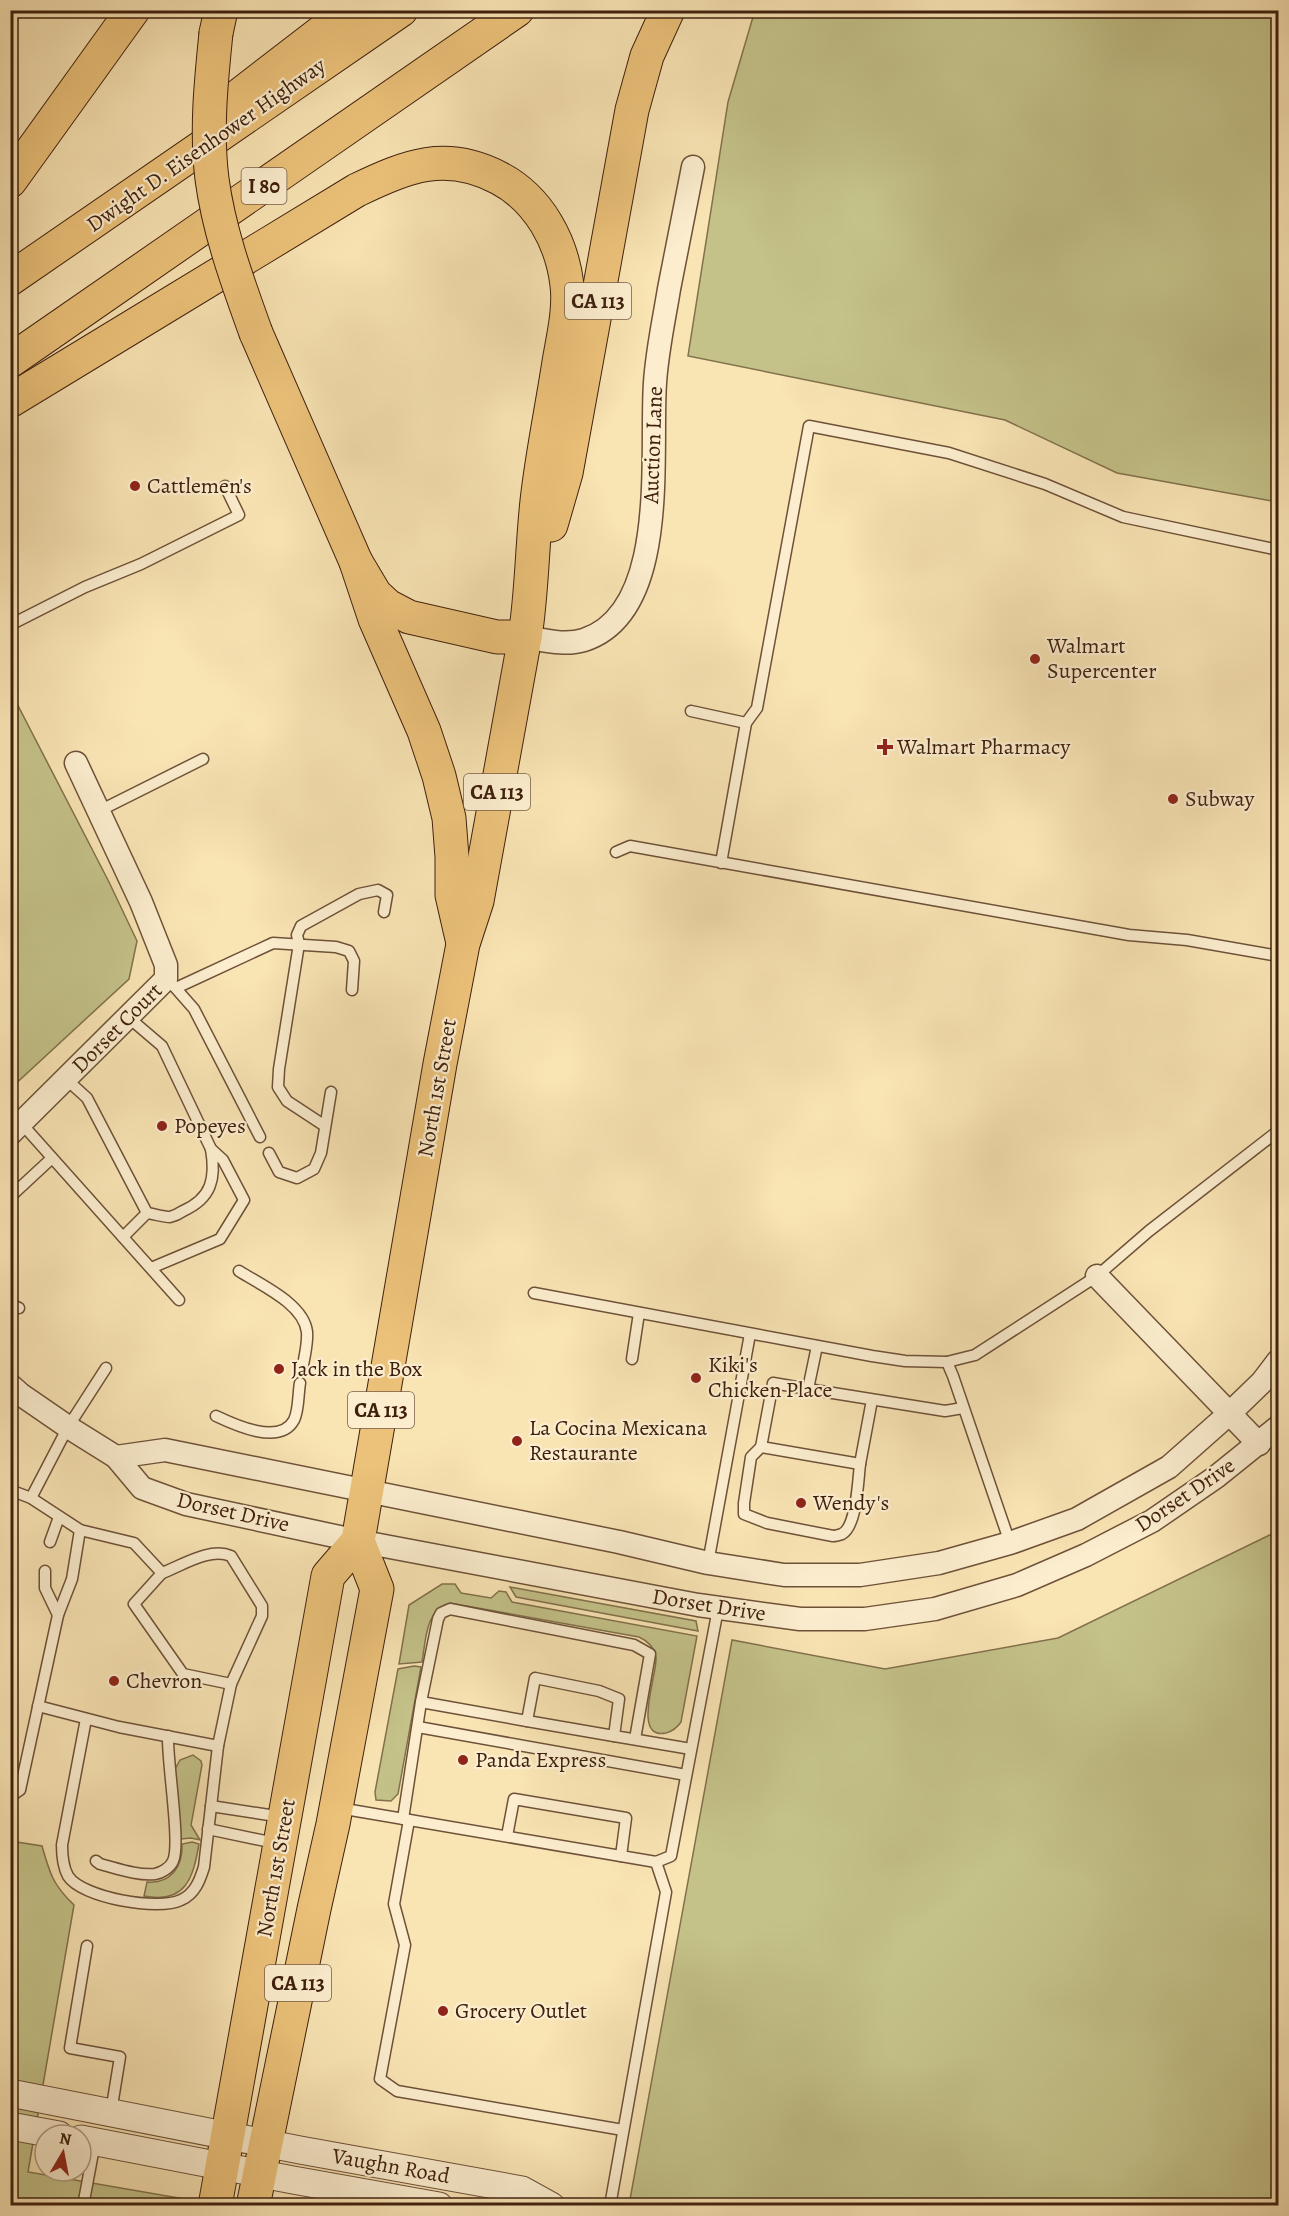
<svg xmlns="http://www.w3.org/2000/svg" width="1289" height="2216" viewBox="0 0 1289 2216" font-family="Alegreya,serif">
<rect width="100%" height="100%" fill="#f9e4b4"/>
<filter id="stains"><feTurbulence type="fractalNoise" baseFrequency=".00333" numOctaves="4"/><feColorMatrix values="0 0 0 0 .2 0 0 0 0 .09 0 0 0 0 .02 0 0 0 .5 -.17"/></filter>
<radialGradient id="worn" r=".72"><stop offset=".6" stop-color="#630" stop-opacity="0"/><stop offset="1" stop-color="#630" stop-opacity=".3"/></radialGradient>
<g fill="#c4c289" stroke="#82714c" stroke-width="1.5">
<path d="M755,10L1278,11V502L1117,473L1005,420L688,356L728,102Z"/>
<path d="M11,692L109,882L137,941L129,979L11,1088Z"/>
<path d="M1278,1531V2205H629L732,1640L885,1669L1058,1638Z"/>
<path d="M442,1584H455L461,1593L491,1598L499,1591L506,1592L512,1602L697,1636L681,1722C677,1728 673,1731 666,1733C631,1740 658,1673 656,1657C654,1647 648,1641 639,1637L450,1603C425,1610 426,1640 422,1662L399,1664L409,1605Z"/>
<path d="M510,1587L696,1621L698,1631L516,1597Z"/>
<path d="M414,1666L421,1667L398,1794L391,1801L376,1800L375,1792L398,1669Z"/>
<path d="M193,1755L201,1761L202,1765L191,1825L200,1840L191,1838L181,1839L174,1771L180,1760Z"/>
<path d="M10,1841L42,1846C50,1874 53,1885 74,1905L28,2172L219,2205H11Z"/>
<path d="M192,1842L199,1844C193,1878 186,1904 144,1896L147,1882C171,1884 183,1866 182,1844Z"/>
</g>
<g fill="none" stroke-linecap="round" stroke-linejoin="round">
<g stroke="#6e5138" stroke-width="13">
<g id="service">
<path d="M10,625L85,587L141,564L239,515L225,486"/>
<path d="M691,711L746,723"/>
<path d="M99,811L203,759"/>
<path d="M616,852L630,846L1129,935L1187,940L1278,956"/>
<path d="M721,863L746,723L757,708L809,426L949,453L1045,484L1123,517L1278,550"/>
<path d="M172,984L194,1009L260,1137"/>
<path d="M176,988L273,943L336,947L349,951L354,961L352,990"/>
<path d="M128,1017L162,1046L211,1149L223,1160L244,1200L220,1239L151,1268"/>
<path d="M66,1079L87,1098L147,1213L123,1237"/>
<path d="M22,1124L179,1300"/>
<path d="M325,1126L287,1101L278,1087L279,1069L299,944L297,935L301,926L359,894L378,890L387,895L384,912"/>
<path d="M269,1153L279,1172L297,1178L314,1169L321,1153L331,1092"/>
<path d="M10,1197L52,1158"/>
<path d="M147,1213C154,1214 164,1217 170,1217C174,1216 180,1213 183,1211C212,1198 216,1178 211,1149"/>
<path d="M239,1271C261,1285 304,1304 307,1332C308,1344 304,1359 302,1370"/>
<path d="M534,1293L872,1356L905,1361L947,1362L975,1355L1097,1276L1149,1231L1278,1131"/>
<path d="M10,1304L19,1308"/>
<path d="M817,1346L808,1389L945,1411L963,1408"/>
<path d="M632,1359L639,1313"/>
<path d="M947,1362L953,1376L1010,1543"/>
<path d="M808,1389L773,1383L761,1447L860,1464L872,1400"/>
<path d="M216,1416C235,1425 280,1446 294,1420C299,1410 298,1394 300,1383"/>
<path d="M761,1447L751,1457L744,1503V1514L767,1523L833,1536C836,1536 839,1535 842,1534C857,1526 858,1480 860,1464"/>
<path d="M10,1490L31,1498L80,1530L72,1579L58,1615L20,1790L10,1797"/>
<path d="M31,1498L68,1427L106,1368"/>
<path d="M80,1530L134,1543L162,1573L134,1604L183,1674L231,1684L218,1746L204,1867C200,1880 195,1894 181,1900C159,1911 82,1898 68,1876C63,1867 62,1855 62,1845L86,1719"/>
<path d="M50,1542L59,1517"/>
<path d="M708,1563L750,1334"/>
<path d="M45,1571V1588L58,1615"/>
<path d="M162,1573C183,1565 210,1547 231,1556L262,1606V1616L231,1684"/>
<path d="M421,1702L527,1721L535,1678L599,1691L619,1699L614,1736L691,1749"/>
<path d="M38,1706L119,1727L218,1746"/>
<path d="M527,1721L614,1736"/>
<path d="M418,1727L686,1775"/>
<path d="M211,1806L282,1817"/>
<path d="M339,1808L656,1862L671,1856L718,1609"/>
<path d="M403,1819L421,1702L438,1619L441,1613L450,1609L634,1645L650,1654L635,1739"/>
<path d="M409,1820L394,1904L405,1945L380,2079L397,2091L623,2130"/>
<path d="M208,1829L275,1843"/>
<path d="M507,1836L514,1799L626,1818L621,1856"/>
<path d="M96,1861L100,1864C116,1868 138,1876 155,1874C161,1873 170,1868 173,1861C181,1844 167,1762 168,1736"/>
<path d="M87,1946L70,2048L120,2057L111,2112"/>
<path d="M83,2206L95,2142"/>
<path d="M610,2206L666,1892L656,1862"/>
</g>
</g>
<g stroke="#6e5138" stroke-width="25">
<g id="minor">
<path d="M525,637C544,640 565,646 584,640C670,612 650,454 655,383C657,351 664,320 669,289C677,248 685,208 693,167"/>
<path d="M10,1134L166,979V965L141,902L76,763"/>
<path d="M1097,1276L1259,1444"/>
<path d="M10,1385L20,1394L68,1427L116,1457L142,1488L186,1504L358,1541L698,1605L800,1619H865L935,1609L1017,1585L1086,1555L1152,1521L1216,1477L1278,1427"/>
<path d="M116,1457L165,1450L619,1542L708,1563L784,1575H860L939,1563L1010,1543L1077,1519L1169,1467L1230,1413L1262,1382L1278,1361"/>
</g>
</g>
<g stroke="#6e5138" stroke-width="29">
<g id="tertiary">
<path d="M10,2093L300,2150L522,2190L551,2206"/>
<path d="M10,2126L59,2135"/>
<path d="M81,2139L293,2180L439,2206"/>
</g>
</g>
<g stroke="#3f200e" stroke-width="35">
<g id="primary">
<path d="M216,33L221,10"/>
<path d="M256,333L356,562L375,619L424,731L439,776L449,818L452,857V895L463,943"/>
<path d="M215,2206L328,1576L358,1541"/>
<path d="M253,2206L314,1909L333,1824L377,1589L358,1541L440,1064L463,944L477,901L525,637H497L409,617L388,606L375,594L356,562"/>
</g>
</g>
<g stroke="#3f200e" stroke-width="35">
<g id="motorway">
<path d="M219,117L237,97L350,10"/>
<path d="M10,181L133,10"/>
<path d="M10,279L401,10"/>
<path d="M10,361L517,10"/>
<path d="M10,401L357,190C407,166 446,150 499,178C539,199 562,242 567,285C570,310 563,338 559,362C552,408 542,455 537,501C532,547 532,592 525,637"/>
<path d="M551,525L566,473L632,110L647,56L668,10"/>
</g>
</g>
<use href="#service" stroke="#fbedce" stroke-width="10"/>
<use href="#minor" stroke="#fbedce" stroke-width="22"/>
<use href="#tertiary" stroke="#fbedce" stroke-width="27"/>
<use href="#primary" stroke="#ecc27a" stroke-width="33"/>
<use href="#motorway" stroke="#ecc27a" stroke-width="33"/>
<g stroke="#3f200e" stroke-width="35" stroke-linecap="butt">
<path id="primary-bridge" d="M216,33C211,82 206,131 212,179C219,232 238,283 256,333"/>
</g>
<use href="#primary-bridge" stroke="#ecc27a" stroke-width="33"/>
</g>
<g fill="#8f2418" stroke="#fbedce" stroke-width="2">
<circle cx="135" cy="486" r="6"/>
<circle cx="1035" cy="659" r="6"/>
<path d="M882 738h6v6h6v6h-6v6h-6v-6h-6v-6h6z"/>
<circle cx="1173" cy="799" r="6"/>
<circle cx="162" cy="1126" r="6"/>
<circle cx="279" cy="1369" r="6"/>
<circle cx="696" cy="1378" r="6"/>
<circle cx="517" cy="1441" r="6"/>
<circle cx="801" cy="1503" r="6"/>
<circle cx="114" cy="1681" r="6"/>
<circle cx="463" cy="1760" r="6"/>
<circle cx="443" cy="2011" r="6"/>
</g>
<g text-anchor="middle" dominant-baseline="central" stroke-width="4.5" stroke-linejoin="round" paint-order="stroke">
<g fill="#fbedce" stroke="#775e48" stroke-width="1.5">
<rect x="241.5" y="168" width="45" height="36" rx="4.5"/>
<rect x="565" y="283" width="66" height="36" rx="4.5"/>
<rect x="464" y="774" width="66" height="36" rx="4.5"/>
<rect x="348" y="1392" width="66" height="36" rx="4.5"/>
<rect x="265" y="1965" width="66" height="36" rx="4.5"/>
</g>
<g font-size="21" font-weight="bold" fill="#3f200e">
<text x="264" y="186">I 80</text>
<text x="598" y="301">CA 113</text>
<text x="497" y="792">CA 113</text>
<text x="381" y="1410">CA 113</text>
<text x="298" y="1983">CA 113</text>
</g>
<g font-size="22" fill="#3f200e" stroke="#fbedce">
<text transform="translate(206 145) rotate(-35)">Dwight D. Eisenhower Highway</text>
<text transform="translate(653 445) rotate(-88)">Auction Lane</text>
<text transform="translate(117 1028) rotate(-45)">Dorset Court</text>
<text transform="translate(437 1088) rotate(-80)">North 1st Street</text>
<text transform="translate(1185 1495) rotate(-34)">Dorset Drive</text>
<text transform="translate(233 1512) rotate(13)">Dorset Drive</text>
<text transform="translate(709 1605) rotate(9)">Dorset Drive</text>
<text transform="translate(276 1868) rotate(-80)">North 1st Street</text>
<text transform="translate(391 2166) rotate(10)">Vaughn Road</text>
</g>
<g font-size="22" fill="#3f200e" stroke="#fbedce" text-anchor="start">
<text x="147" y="486">Cattlemen's</text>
<text x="1047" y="646">Walmart<tspan x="1047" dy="25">Supercenter</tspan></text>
<text x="897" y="747">Walmart Pharmacy</text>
<text x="1185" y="799">Subway</text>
<text x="174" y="1126">Popeyes</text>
<text x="708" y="1365">Kiki's<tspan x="708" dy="25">Chicken Place</tspan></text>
<text x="291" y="1369">Jack in the Box</text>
<text x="529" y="1428">La Cocina Mexicana<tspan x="529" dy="25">Restaurante</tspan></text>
<text x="813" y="1503">Wendy's</text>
<text x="126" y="1681">Chevron</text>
<text x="475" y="1760">Panda Express</text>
<text x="455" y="2011">Grocery Outlet</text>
</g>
</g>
<rect width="1289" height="2216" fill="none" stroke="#f9e4b4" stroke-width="36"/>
<rect x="12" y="12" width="1265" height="2192" fill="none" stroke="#3f200e" stroke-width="3"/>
<rect x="18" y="18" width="1253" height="2180" fill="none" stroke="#3f200e" stroke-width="1.5"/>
<g transform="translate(63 2153) rotate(10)"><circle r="28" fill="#fbedce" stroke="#b09b81" stroke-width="1.5"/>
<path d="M0-4.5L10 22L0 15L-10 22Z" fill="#8f2418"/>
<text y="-9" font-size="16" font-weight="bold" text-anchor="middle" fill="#3f200e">N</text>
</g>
<rect width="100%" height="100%" filter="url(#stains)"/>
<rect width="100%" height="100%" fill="url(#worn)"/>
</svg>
